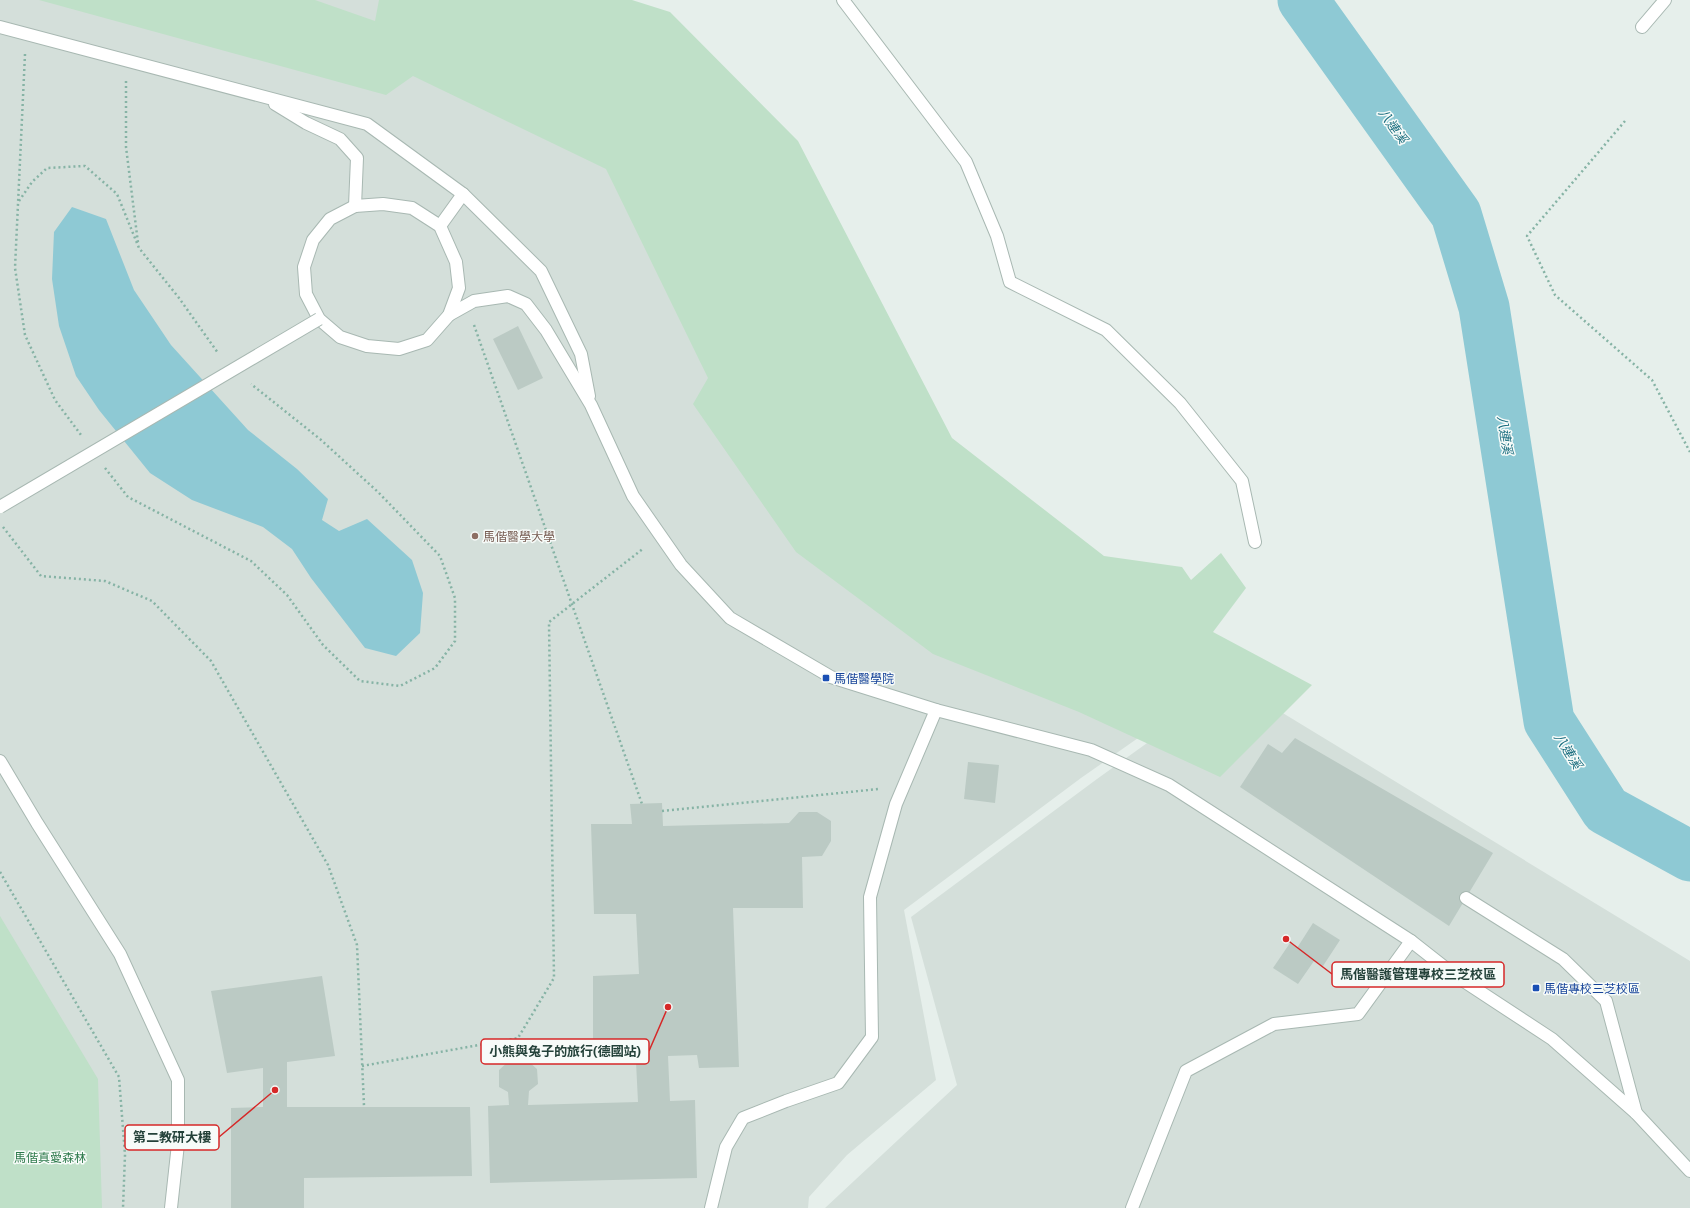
<svg xmlns="http://www.w3.org/2000/svg" width="1690" height="1208" viewBox="0 0 1690 1208" font-family="'IBM Plex Sans','Noto Sans TC',sans-serif">
<rect width="100%" height="100%" fill="#e6efeb"/>
<g fill="#d4dfda">
<path d="M0,0H458L872,464L1198,696L1081,778L904,910L936,1080L847,1155L809,1197L808,1208H0Z"/>
<path d="M1232,682L1690,961V1208H825L957,1085L911,917L1097,779Z"/>
</g>
<g fill="#bfe0c8">
<path d="M39,0H315L375,21L379,0H632L670,12L798,141L952,438L1104,556L1182,567L1191,580L1221,553L1246,588L1213,632L1312,685L1220,777L1079,712L933,654L796,552L693,404L708,378L606,169L413,76L386,95Z"/>
<path d="M0,916L98,1079L102,1208H0Z"/>
</g>
<path fill="#8ec9d4" d="M72,207L106,219L134,290L171,345L248,430L297,469L328,499L322,520L339,531L367,519L412,560L423,593L420,633L396,656L365,648L311,578L292,549L263,527L192,500L150,473L99,410L76,376L59,326L52,279L54,232Z"/>
<g fill="none" stroke-linecap="round" stroke-linejoin="round">
<path stroke="#8ec9d4" stroke-width="51" d="M1303,0L1456,214L1484,307L1549,721L1606,810L1690,856"/>
</g>
<g fill="#bbcac4">
<path d="M518,326L543,378L518,390L493,339Z"/>
<path d="M1295,738L1493,853L1449,926L1240,787L1268,744L1282,753Z"/>
<path d="M968,762L999,765L995,803L964,799Z"/>
<path d="M662,803L663,826L789,823L799,812H817L831,821V841L822,856L802,857L803,908H733L739,1067L699,1068L697,1055L668,1056L670,1101L695,1100L697,1178L490,1183L488,1106L509,1105L508,1092L499,1087V1070L510,1060L526,1059L537,1069L538,1084L529,1091L528,1105L638,1102L636,1062L593,1063V976L639,974L636,914H594L591,824H632L630,804Z"/>
<path d="M1313,923L1340,940L1323,966L1314,961L1298,984L1273,968L1290,943L1297,948Z"/>
<path d="M322,976L335,1056L287,1062V1107H470L472,1176L304,1178V1208H231V1108L263,1107V1068L227,1073L211,991Z"/>
</g>
<g fill="none" stroke-linecap="round" stroke-linejoin="round">
<g stroke="#a8b8b2" stroke-width="14">
<g id="minor">
<path d="M843,0L966,162L997,236L1010,282L1106,330L1180,403L1242,481L1255,542"/>
<path d="M0,27L367,124L463,194L541,271L581,354L589,396"/>
<path d="M1642,27L1665,0"/>
<path d="M275,104L306,123L340,139L357,158L355,206"/>
<path d="M383,204L412,208L440,226L456,262L459,288L449,315L427,340L399,349L367,346L340,337L319,319L306,294L304,267L313,240L330,219L355,206Z"/>
<path d="M440,226L463,194"/>
<path d="M449,315L474,301L508,296L526,304L546,330L591,405L633,496L681,565L730,618L831,677L936,710L1091,750L1169,785L1411,941L1453,974L1552,1039L1636,1113L1690,1171"/>
<path d="M0,761L37,823L120,954L178,1080V1144L171,1208"/>
<path d="M1466,898L1563,959L1606,1001L1636,1113"/>
<path d="M711,1208L726,1147L743,1118L786,1101L838,1083L872,1037L870,897L896,804L936,710"/>
<path d="M1132,1208L1186,1071L1274,1024L1358,1014L1411,941"/>
</g>
</g>
<g stroke="#86b3a5" stroke-width="2.5" stroke-dasharray="2 3" stroke-linecap="butt">
<path d="M25,54L15,268L25,335L55,400L81,435"/>
<path d="M126,81V147L138,243"/>
<path d="M1625,121L1527,236L1555,295L1652,380L1690,452"/>
<path d="M19,201L32,182L47,168L85,166L117,194L139,248L179,298L218,353"/>
<path d="M474,325L642,804"/>
<path d="M105,468L128,497L251,561L287,595L323,645L360,681L400,686L435,668L455,641V598L440,556L378,492L320,439L251,384"/>
<path d="M3,527L41,576L105,581L152,601L211,661L328,865L357,945L364,1106"/>
<path d="M662,811L879,789"/>
<path d="M0,872L119,1077L125,1155L123,1208"/>
<path d="M362,1066L518,1038L554,978L549,622L644,548"/>
</g>
<use href="#minor" stroke="#fff" stroke-width="12"/>
<g stroke="#a8b8b2" stroke-width="14" stroke-linecap="butt">
<path id="minor-bridge" d="M0,507L319,319"/>
</g>
<use href="#minor-bridge" stroke="#fff" stroke-width="12"/>
</g>
<circle fill="#8d6e63" stroke="#f7fbf9" stroke-width="1.5" cx="475" cy="536" r="4"/>
<g fill="#1a4fb4" stroke="#f7fbf9" stroke-width="1.5">
<rect x="822" y="674" width="8" height="8" rx="2"/>
<rect x="1532" y="984" width="8" height="8" rx="2"/>
</g>
<g text-anchor="middle" dominant-baseline="central" stroke-width="3" stroke-linejoin="round" paint-order="stroke">
<g font-size="12" fill="#785e54" stroke="#f7fbf9" text-anchor="start">
<text x="483" y="536">馬偕醫學大學</text>
</g>
<g font-size="12" fill="#164399" stroke="#f7fbf9" text-anchor="start">
<text x="834" y="678">馬偕醫學院</text>
<text x="1544" y="988">馬偕專校三芝校區</text>
</g>
<g font-size="12" fill="#2d7a4b" stroke="#f7fbf9">
<text x="50" y="1157">馬偕真愛森林</text>
</g>
<g font-size="13" font-style="italic" fill="#1c6f80" stroke="#f7fbf9">
<text transform="translate(1393 126) rotate(54)">八連溪</text>
<text transform="translate(1505 435) rotate(81)">八連溪</text>
<text transform="translate(1568 751) rotate(58)">八連溪</text>
</g>
</g>
<path fill="none" stroke="#d62828" stroke-width="1.5" d="M1286 939L1332 974M668 1007L649 1051M275 1090L219 1137"/>
<g fill="#d62828" stroke="#f7fbf9" stroke-width="1.5">
<circle cx="1286" cy="939" r="4"/>
<circle cx="668" cy="1007" r="4"/>
<circle cx="275" cy="1090" r="4"/>
</g>
<g fill="#f7fbf9" stroke="#d62828" stroke-width="1.5">
<rect x="1332" y="962" width="172" height="25" rx="4"/>
<rect x="481" y="1039" width="168" height="25" rx="4"/>
<rect x="125" y="1125" width="94" height="25" rx="4"/>
</g>
<g font-size="13" text-anchor="middle" font-weight="bold" fill="#24423a">
<text x="1418" y="979">馬偕醫護管理專校三芝校區</text>
<text x="565" y="1056">小熊與兔子的旅行(德國站)</text>
<text x="172" y="1142">第二教研大樓</text>
</g>
</svg>
